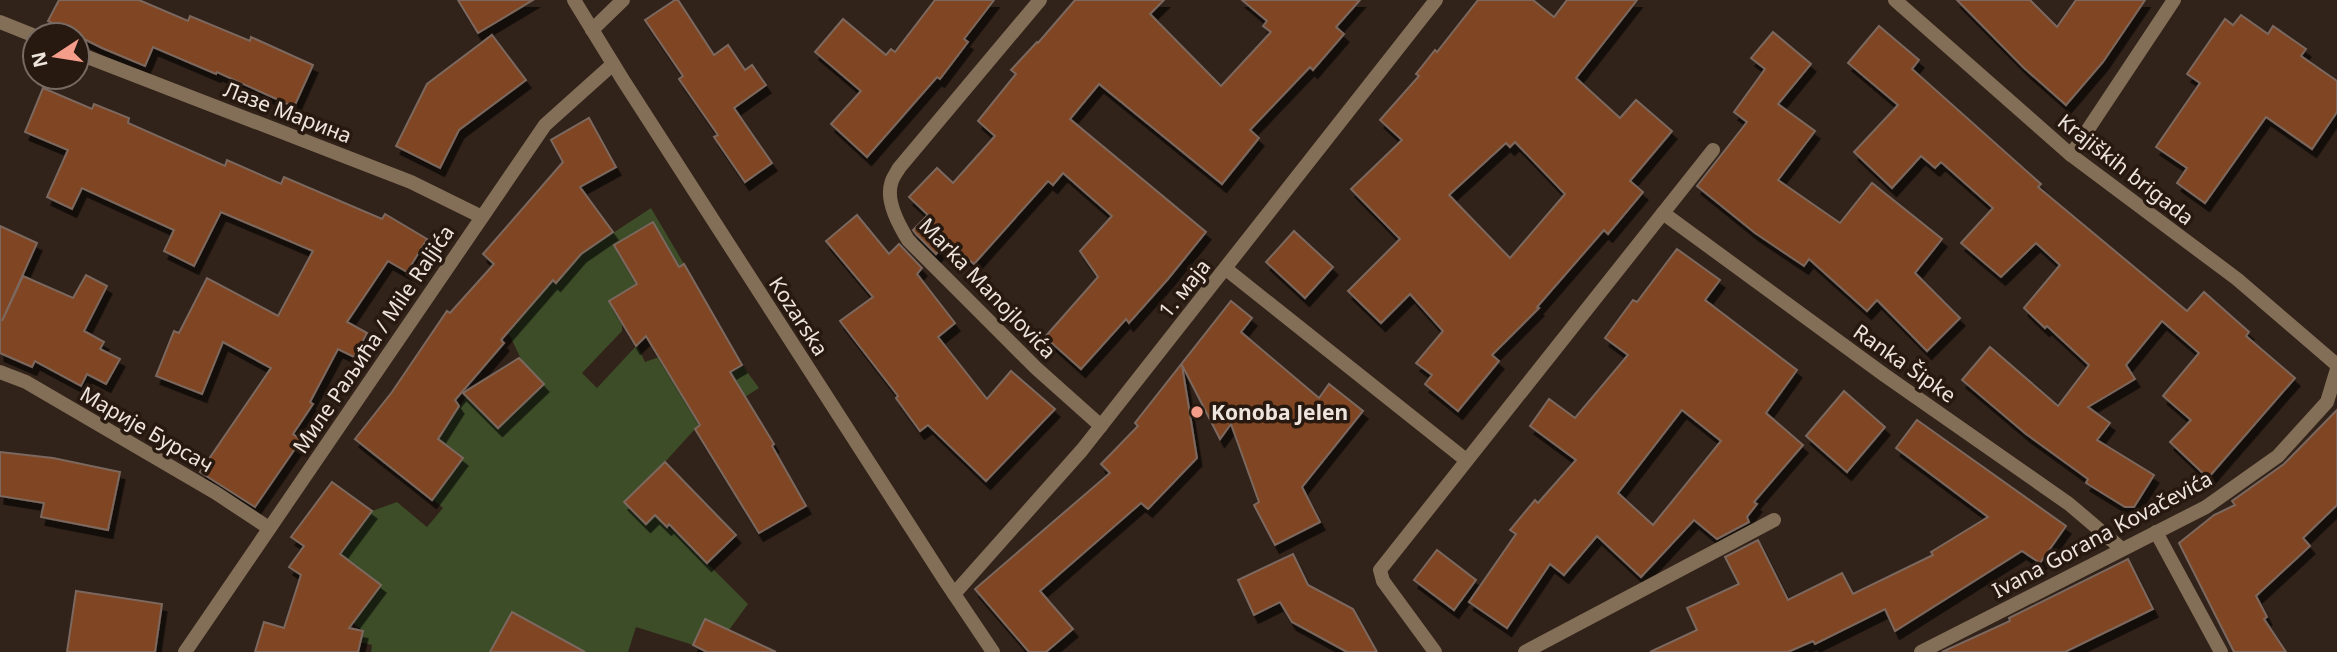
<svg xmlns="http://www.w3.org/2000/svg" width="2337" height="652" viewBox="0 0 2337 652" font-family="'Noto Sans',sans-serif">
<defs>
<filter id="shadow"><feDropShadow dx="4.5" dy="8" stdDeviation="0" flood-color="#0009"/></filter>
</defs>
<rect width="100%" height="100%" fill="#31221a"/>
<path fill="#3d4d28" d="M651,208L684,264L645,287L636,284L610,301L622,321V331L582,373L597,388L637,345L645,362L659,357L684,399L742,365L759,388L695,429L665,462L655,515L685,541L748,604L729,630L705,619L693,645L636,627L628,652H569L556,636L512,612L490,652H371L372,645L360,642L363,631L353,623L381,585L340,554L372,511L397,502L427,527L443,508L413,483L441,487L463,458L438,439L470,391L471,401L498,428L544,384L522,361L508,332L525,291Z"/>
<g fill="#804520" stroke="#7b685e" stroke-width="2" fill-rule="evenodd" filter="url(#shadow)">
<path d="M59,0H139L188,21L190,16L250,41L251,37L313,65L294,107L217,72L216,74L153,47L145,66L102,48L48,21Z"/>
<path d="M458,0H533L478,33Z"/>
<path d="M675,0H678L714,55L728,45L745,70L752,65L766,85L734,108L772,163L745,182L714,137L718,135L679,79L683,76L645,20Z"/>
<path d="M935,0H994L964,39L968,42L940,79L937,77L867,157L831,124L861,91L815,52L843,19L886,55L891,49L895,52Z"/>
<path d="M1075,0H1164L1150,14L1221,86L1271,32L1263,26L1267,21L1242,0H1360L1336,27L1344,34L1313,70L1310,67L1250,130L1259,138L1222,184L1099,84L1070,119L1206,232L1168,279L1129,323L1126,319L1081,369L1045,337L1098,277L1080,251L1112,216L1063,173L1053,185L1048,181L974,264L948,241L936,254L916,234L913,230L928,215L909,197L937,168L953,183L995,136L978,121L1016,74L1011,70L1037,42L1038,43Z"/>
<path d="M1478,0H1533L1554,17L1567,0H1637L1576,78L1620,118L1636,100L1672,131L1630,181L1643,192L1608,234L1604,230L1537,307L1539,308L1492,355L1499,361L1458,411L1425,384L1432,375L1416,363L1443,331L1410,294L1381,323L1348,291L1400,239L1351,189L1402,140L1380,120L1419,76L1416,74L1435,50L1437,52ZM1515,142L1565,194L1510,258L1449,195L1506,143L1510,147Z"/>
<path d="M1957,0H2030L2057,27L2076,0H2145L2103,62L2066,105L2024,68Z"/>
<path d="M2241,15L2268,34L2273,26L2306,49L2301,56L2337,81V112L2312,149L2266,117L2205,203L2177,183L2187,168L2156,147L2200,83L2187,74L2225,19L2233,25Z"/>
<path d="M1879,26L1919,60L1912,69L2041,184L2038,187L2187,311L2204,292L2249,332L2246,336L2295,378L2208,478L2170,442L2191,420L2163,396L2199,353L2162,321L2126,365L2135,379L2088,407L2110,423L2097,440L2154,475L2134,507H2125L2086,483L2088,479L2026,434L1962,380L1990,347L2058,406L2089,365L2047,326L2045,328L2024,308L2060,265L2036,243L2001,277L1961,243L1993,208L1941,162L1935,168L1921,156L1892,188L1854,152L1898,105L1848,63Z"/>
<path d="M1773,32L1811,64L1778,104L1815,131L1778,180L1840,223L1872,183L1942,239L1915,273L1960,318L1927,351L1877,300L1867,311L1809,259L1804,266L1755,233L1697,186L1747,122L1734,112L1765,69L1751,58Z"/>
<path d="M492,35L526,80L459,130L440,168L396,146L427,84Z"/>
<path d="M43,88L92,109L94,104L129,118L128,123L225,166L227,160L281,184L284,177L382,219L385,214L427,239L407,272L388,261L347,322L367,333L354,357L338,349L310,402L313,404L293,434L301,440L255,507L200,472L271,368L223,342L202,394L156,376L174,331L179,333L207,278L278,316L313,251L221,212L194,266L164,251L174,230L82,188L72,209L47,197L68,150L25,132Z"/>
<path d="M589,118L616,167L580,187L613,232L581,254L556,283L553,280L501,340L504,343L455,400L459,406L438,439L463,458L432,500L355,439L392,392L447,311L450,313L494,264L483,254L563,162L551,140Z"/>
<path d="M857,215L889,254L899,244L922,268L917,274L955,323L938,337L987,399L1011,371L1055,409L986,481L928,425L920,431L896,398L898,396L840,321L873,297L826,241Z"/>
<path d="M653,222L679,267L684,264L742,365L730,372L774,444L772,446L806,506L759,533L695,429L700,425L646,336L636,346L609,301L637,284L614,245Z"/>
<path d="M0,226L37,243L2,321L23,276L73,298L86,275L107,286L84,331L104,342L100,349L120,359L106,384L87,374L81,386L35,361L32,367L0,353Z"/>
<path d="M1294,231L1333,267L1305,298L1266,262Z"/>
<path d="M1677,249L1720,280L1705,300L1797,370L1766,413L1803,445L1754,502L1757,504L1747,517L1749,522L1717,539L1694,520L1641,577L1597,536L1564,575L1550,564L1507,628L1469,602L1516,534L1510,530L1535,500L1538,503L1576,460L1530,426L1549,399L1575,418L1628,355L1605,338L1633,300L1637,302ZM1682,410L1721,441L1653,525L1618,493Z"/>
<path d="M1231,301L1252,318L1241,332L1319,398L1329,384L1363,411L1302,487L1320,522L1275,545L1254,505L1259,502L1231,424L1220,439L1182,365L1197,458L1148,509L1141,503L1040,591L1073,629L1046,652H1029L975,589L1110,473L1101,464L1138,426L1135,423Z"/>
<path d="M519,358L544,384L498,428L463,393Z"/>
<path d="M1844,391L1885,427L1847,472L1806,436Z"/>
<path d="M2337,410V505L2303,538L2310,546L2256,596L2267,617L2264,619L2286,652H2234L2179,543L2214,515L2235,505L2232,501L2284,464Z"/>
<path d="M1917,420L2066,526L2040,563L2022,551L1895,631L1885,609L1815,644L1813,641L1788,652H1650L1697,630L1687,608L1739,584L1725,557L1758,540L1788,600L1842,573L1853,594L1933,555L1931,552L1988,517L1896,448Z"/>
<path d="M0,452L53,458L120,472L108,530L41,517L44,503L0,496Z"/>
<path d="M665,462L736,535L707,563L669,524L667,527L655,515L646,524L624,502Z"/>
<path d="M332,482L372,511L340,554L381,585L349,628L363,631L358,652H255L264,622L284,628L301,575L289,567L304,546L291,537Z"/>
<path d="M1437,550L1476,580L1454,610L1414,580Z"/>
<path d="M1293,554L1308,585L1353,609L1377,652H1347L1292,622L1280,602L1254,615L1238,580Z"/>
<path d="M2128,559L2153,609L2065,652H1942L2010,621L2009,618Z"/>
<path d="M76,591L162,604L155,652H67Z"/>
<path d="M512,612L585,652H490Z"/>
<path d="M705,619L776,652H707L693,645Z"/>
</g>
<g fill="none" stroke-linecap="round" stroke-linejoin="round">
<g stroke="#836f57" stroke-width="14">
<path d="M1040,0L899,168C897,172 892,178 891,184C886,202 899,225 908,240L1036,368L1101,426"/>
<path d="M1895,0L2071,155L2237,279L2337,365"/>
<path d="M0,22L35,36"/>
<path d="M592,30L623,0"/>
<path d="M77,53L411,182L482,217"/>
<path d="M2071,155L2174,0"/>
<path d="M1663,213L1883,374L2069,504L2122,549"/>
<path d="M1226,269L1466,460"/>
<path d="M0,372L26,382L216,493L269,528"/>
<path d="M2156,532L2221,652"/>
<path d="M954,594L1082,450L1436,0"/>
<path d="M185,652L545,125L613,64"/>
<path d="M1435,652L1383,581L1380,570L1713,150"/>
<path d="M1525,652L1774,520"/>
<path d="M1921,652L2206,507L2278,456L2327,402L2337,369"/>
</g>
<path stroke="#836f57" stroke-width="14" d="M574,0L623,80L944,579L993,652"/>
</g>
<circle fill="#f49d8b" stroke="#271910" stroke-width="2.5" cx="1197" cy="412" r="7"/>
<g text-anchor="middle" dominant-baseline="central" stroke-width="7" stroke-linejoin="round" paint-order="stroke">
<g font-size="21" fill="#eee4de" stroke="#271910">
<text transform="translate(288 112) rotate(21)">Лазе Марина</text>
<text transform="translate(2126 169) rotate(38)">Krajiških brigada</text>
<text transform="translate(988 288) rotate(46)">Marka Manojlovića</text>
<text transform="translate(1184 288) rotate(-51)">1. маја</text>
<text transform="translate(799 316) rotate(57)">Kozarska</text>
<text transform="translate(373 339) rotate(-56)">Миле Раљића / Mile Raljića</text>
<text transform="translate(1905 363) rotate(35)">Ranka Šipke</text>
<text transform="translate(147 429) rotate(30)">Марије Бурсач</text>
<text transform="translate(2102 534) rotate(-28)">Ivana Gorana Kovačevića</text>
</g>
<g font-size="21" font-weight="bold" fill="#eee4de" stroke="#271910" text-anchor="start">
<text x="1211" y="412">Konoba Jelen</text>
</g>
</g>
<g transform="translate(56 56) rotate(258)"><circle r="33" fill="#271910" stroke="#776a62" stroke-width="2"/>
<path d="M0-5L12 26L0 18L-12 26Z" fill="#f49d8b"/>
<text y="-10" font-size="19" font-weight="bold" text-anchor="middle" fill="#eee4de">N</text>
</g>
</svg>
